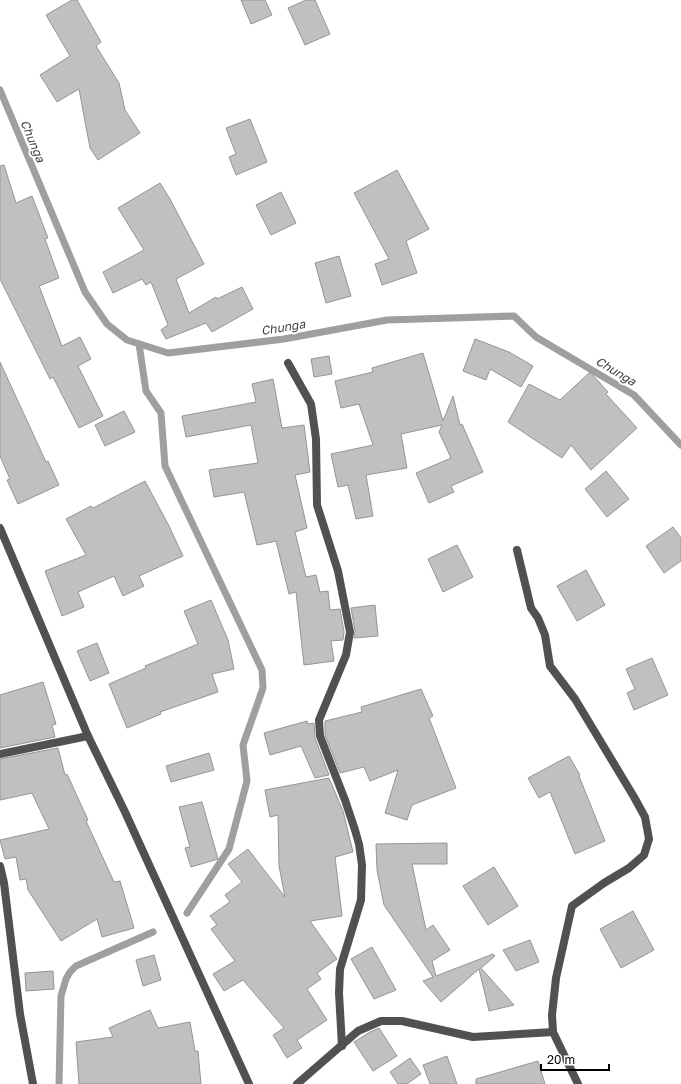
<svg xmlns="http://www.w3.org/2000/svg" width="681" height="1084" viewBox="0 0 681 1084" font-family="'Golos Text',sans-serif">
<rect width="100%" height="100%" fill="#fff"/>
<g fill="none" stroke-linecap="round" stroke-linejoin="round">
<g stroke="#9f9f9f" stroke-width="7">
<path d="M0,90L85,292L107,324L127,340L168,353L284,339L387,320L514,316L536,337L634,395L681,445"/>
<path d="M139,344L146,391L161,413L165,466L262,670L263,688L243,745L247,781L229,849L187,913"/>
<path d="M59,1084L61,996L66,979L70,972L76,966L153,932"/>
</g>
</g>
<g fill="#c0c0c0" stroke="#959595">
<path d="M72,0H77L101,42L96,46L119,83L125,110L140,133L98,160L90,148L79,89L57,102L40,75L70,56L46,15Z"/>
<path d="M241,0H265L272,15L251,24Z"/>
<path d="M306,0H315L330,34L305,45L288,8Z"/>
<path d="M250,119L267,162L236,175L229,157L236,154L226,128Z"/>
<path d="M4,165L16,203L32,196L48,238L45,239L59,278L39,286L62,346L80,337L91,359L78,366L103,416L79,428L53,377L50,379L0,279V166Z"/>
<path d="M397,170L429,229L406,241L417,273L382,285L375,264L389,259L354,193Z"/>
<path d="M160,183L170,199L204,264L176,279L189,313L216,297L217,299L242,287L253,309L212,332L206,323L166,339L161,330L168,325L151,282L146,285L142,279L113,293L103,272L144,250L118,208Z"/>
<path d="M281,192L296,223L271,235L256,205Z"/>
<path d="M339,256L351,296L326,303L315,263Z"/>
<path d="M475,339L509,352L533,366L521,387L490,369L486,380L463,371Z"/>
<path d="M423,353L443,421L453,396L460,425L462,424L483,472L451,486L454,492L429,503L416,473L451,458L439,432L442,425L401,434L407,468L366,475L373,516L356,519L348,485L338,487L331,454L373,445L359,404L341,408L335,381L373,372L372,368Z"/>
<path d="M329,356L332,374L314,377L311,359Z"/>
<path d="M0,362L46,462L48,461L59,485L18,504L7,480L10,479L0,456Z"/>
<path d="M590,372L608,392L606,394L637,428L591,470L571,445L562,458L508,422L529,384L560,400Z"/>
<path d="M273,379L282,428L304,425L310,472L295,475L307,528L295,532L306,577L316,575L320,592L328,591L330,610L340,609L344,632L343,640L331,641L334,661L304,665L296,592L289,594L276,541L257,545L244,492L214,497L209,470L258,463L251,425L186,437L182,416L256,402L252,384Z"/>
<path d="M124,411L135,432L105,446L95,425Z"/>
<path d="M606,471L629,499L607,517L585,489Z"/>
<path d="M145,481L168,524L183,556L139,576L144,586L123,596L114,576L78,592L84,607L62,616L45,571L86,555L66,519L91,506L93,508Z"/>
<path d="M673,527L681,538V561L664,573L646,546Z"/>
<path d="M457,545L473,577L443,592L428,559Z"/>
<path d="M586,570L605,605L577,621L557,586Z"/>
<path d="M211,600L228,640L234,669L212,674L218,692L160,712L161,714L127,728L109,684L146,668L145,666L198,644L184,611Z"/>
<path d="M375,605L378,636L354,638L355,631L351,608Z"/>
<path d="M97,643L109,673L90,681L77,651Z"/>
<path d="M652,658L668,695L634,710L627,693L635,689L626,669Z"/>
<path d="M43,682L56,724L52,725L55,737L0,748V695Z"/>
<path d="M421,689L433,716L429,718L456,788L412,805L407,820L385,813L398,770L370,781L364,767L340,773L325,735V721L362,712L361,707Z"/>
<path d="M307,721L308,724L314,723L315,738L329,775L315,778L301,746L270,755L264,733Z"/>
<path d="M58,748L65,775L67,774L88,820L86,821L114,882L120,881L134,928L102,937L97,919L61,941L28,890L26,879L20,880L16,857L5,859L0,840L49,829L32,793L0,800V759Z"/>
<path d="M209,753L214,770L171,782L166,766Z"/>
<path d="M569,756L580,775L579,776L605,841L575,854L550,792L539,798L528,778Z"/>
<path d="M329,778L343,811L353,852L335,857L342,916L310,921L337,959L317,973L321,979L307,989L327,1020L297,1040L302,1048L287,1058L273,1035L284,1028L243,980L224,991L213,974L235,961L211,929L217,925L210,916L230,902L225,895L242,882L228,864L248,849L285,897L279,866L278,815L270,817L265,790Z"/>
<path d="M202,802L218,859L191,867L185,848L190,847L179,807Z"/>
<path d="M447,843V864H412L426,930L433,925L450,950L432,961L436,976L493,954L495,956L481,968L514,1005L489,1011L479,969L441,1002L423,981L433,977L384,905L377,870L376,844Z"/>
<path d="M494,867L518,906L488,925L463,886Z"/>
<path d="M633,911L654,950L621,968L600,929Z"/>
<path d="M530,940L539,962L516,971L503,950Z"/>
<path d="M372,947L396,990L374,999L351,959Z"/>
<path d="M154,955L161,980L143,986L136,960Z"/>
<path d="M53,971L54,989L26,991L25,973Z"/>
<path d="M150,1010L158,1028L190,1022L195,1051H198L201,1084H79L76,1042L113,1037L109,1028Z"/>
<path d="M379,1028L397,1056L373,1071L354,1042L370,1032Z"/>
<path d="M447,1056L457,1084H430L423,1065Z"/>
<path d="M410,1058L421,1074L407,1084H398L390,1072Z"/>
<path d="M538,1061L545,1084H476V1079Z"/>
</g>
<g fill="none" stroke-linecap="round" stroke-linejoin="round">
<g stroke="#515151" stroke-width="8">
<path d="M288,363L311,404L316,439L317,505L338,571L350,632L346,655L319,720L320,736L345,800L355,830L359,844L362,865L361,900L340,969L339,993L342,1046"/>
<path d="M0,528L88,736L125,812L249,1084"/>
<path d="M517,550L531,608L538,618L545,635L550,666L575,699L634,797L645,817L649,839L644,855L629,868L604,883L572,906L556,978L552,1015L553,1032L578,1084"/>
<path d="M0,754L88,736"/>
<path d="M0,866L4,883L20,1014L33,1084"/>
<path d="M297,1084L358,1031L381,1021H402L473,1037L553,1032"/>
</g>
</g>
<g text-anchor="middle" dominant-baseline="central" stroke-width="4" stroke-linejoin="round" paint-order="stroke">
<g font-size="12" font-style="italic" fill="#404040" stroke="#fff">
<text transform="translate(33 141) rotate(67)">Chunga</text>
<text transform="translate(283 327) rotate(-9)">Chunga</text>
<text transform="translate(616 371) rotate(31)">Chunga</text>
</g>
</g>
<path d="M541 1064v6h68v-6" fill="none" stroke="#000000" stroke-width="2"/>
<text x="547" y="1064" font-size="12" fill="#000000" stroke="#ffffff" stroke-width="3" paint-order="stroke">20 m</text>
</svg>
